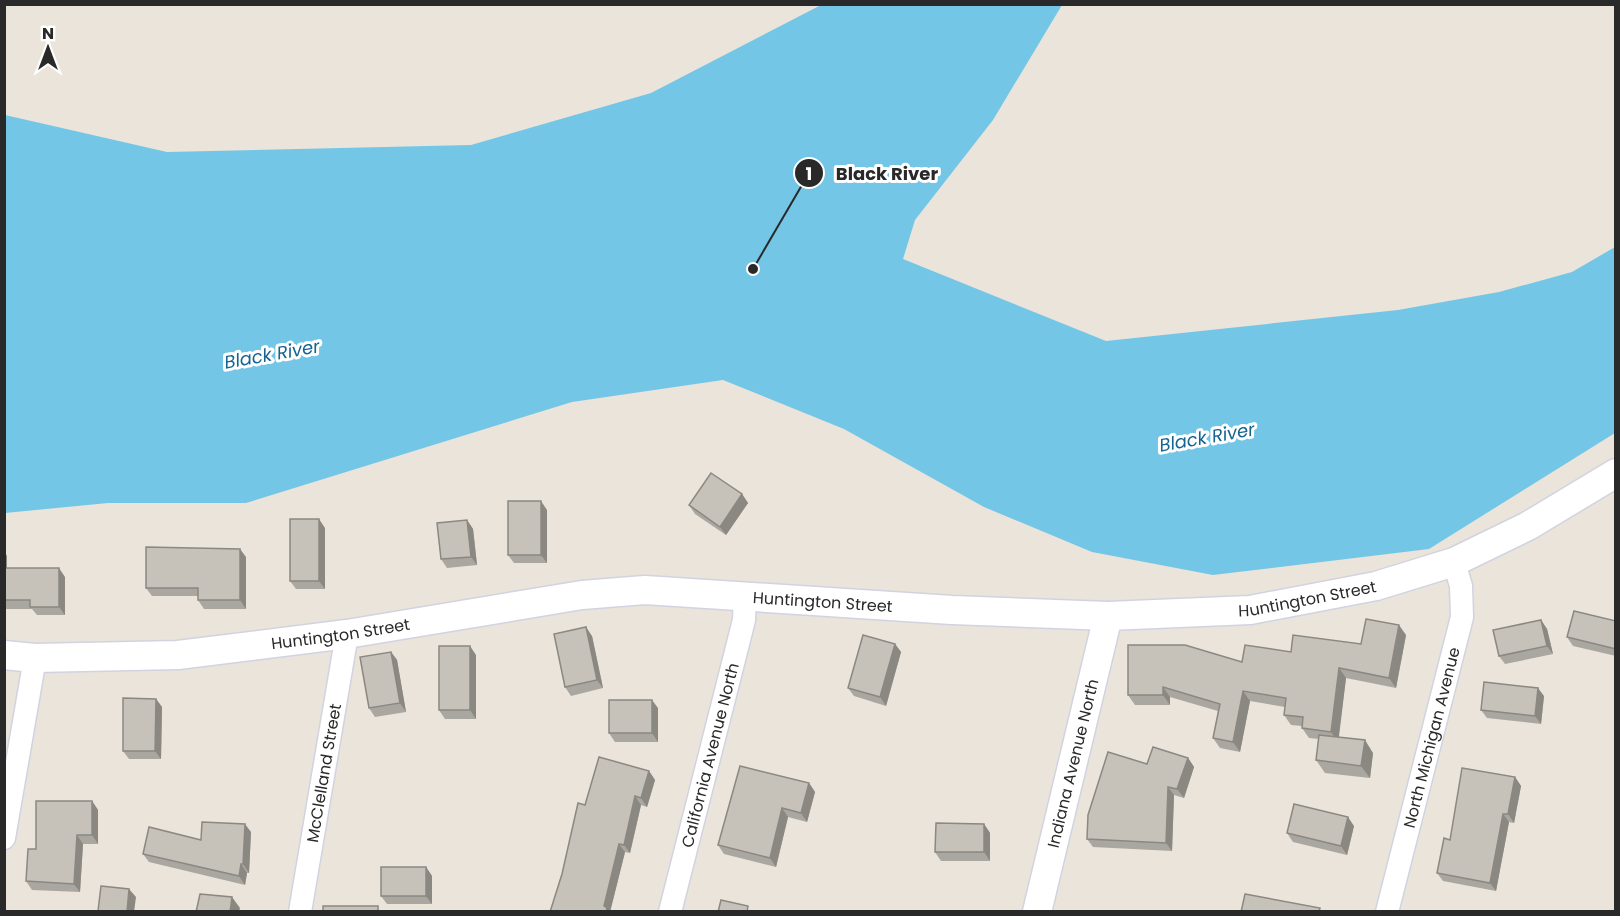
<svg xmlns="http://www.w3.org/2000/svg" width="1620" height="916" viewBox="0 0 1620 916" font-family="Poppins,sans-serif">
<rect width="100%" height="100%" fill="#eae4db"/>
<path fill="#74c6e7" d="M821,5H1062L993,120L915,220L903,259L1106,341L1398,310L1499,292L1572,272L1615,247V433L1429,549L1213,575L1092,552L984,507L844,429L723,380L572,402L246,503H108L5,513V115L167,152L471,145L651,93Z"/>
<g fill="none" stroke-linecap="round" stroke-linejoin="round">
<g stroke="#d1d3e1" stroke-width="25">
<g id="minor">
<path d="M4,838L35,658"/>
<path id="s1" d="M300,912L347,634"/>
<path id="s2" d="M670,912L744,620L745,597"/>
<path id="s3" d="M1387,912L1462,617L1461,586L1454,562"/>
</g>
</g>
<g stroke="#d1d3e1" stroke-width="31">
<g id="tertiary">
<path id="s4" d="M4,655L35,658L178,655L347,634L582,595L645,590L952,610L1108,616L1250,610L1376,586L1454,562L1528,526L1616,473"/>
<path id="s5" d="M1037,912L1108,616"/>
</g>
</g>
<use href="#minor" stroke="#fff" stroke-width="22"/>
<use href="#tertiary" stroke="#fff" stroke-width="28"/>
</g>
<g fill="#aaa7a0">
<path d="M742,494L748,503L726,535L695,514L689,505Z"/>
<path d="M547,510V563H514L508,555Z"/>
<path d="M467,520L473,529L477,565L447,568L441,559Z"/>
<path d="M325,528V589H296L290,581Z"/>
<path d="M4,552L7,556V568L65,577V615H37L32,609H4Z"/>
<path d="M246,557V609H204L198,600V596H152L146,588Z"/>
<path d="M1541,620L1547,629L1553,654L1505,664L1499,656Z"/>
<path d="M1616,621V656L1573,646L1567,637Z"/>
<path d="M1406,635L1396,688L1346,678L1339,737L1373,753L1370,778L1325,773L1316,760L1319,739L1309,738L1302,728V726L1291,725L1284,715L1285,707L1250,701L1240,752L1220,748L1213,738L1218,711L1170,697V705H1135L1128,695L1242,662L1291,652L1361,644Z"/>
<path d="M592,636L603,688L571,696L565,687Z"/>
<path d="M895,644L901,652L886,706L854,696L848,688Z"/>
<path d="M391,652L397,660L406,712L375,717L369,708Z"/>
<path d="M476,655V719H445L439,710Z"/>
<path d="M1544,696L1541,724L1487,718L1481,710Z"/>
<path d="M156,699L162,707L161,759H129L123,751Z"/>
<path d="M658,708V742H615L609,733Z"/>
<path d="M1188,758L1194,767L1184,798L1174,795L1172,851L1093,847L1087,839L1147,764Z"/>
<path d="M649,771L655,780L647,807L641,805L630,853L625,852L610,912H550L585,805Z"/>
<path d="M1515,777L1521,786L1514,823L1509,822L1496,891L1443,881L1437,873L1450,840Z"/>
<path d="M809,783L815,792L807,822L788,817L776,867L724,854L718,845Z"/>
<path d="M92,801L98,810V844H83L80,892L32,890L26,881L36,849Z"/>
<path d="M984,824L990,833V861H941L935,852Z"/>
<path d="M1354,826L1347,855L1293,842L1287,833Z"/>
<path d="M251,832L249,873H247L245,885L149,862L143,854L201,840Z"/>
<path d="M426,867L432,876V904H387L381,896Z"/>
</g>
<g fill="#8b8882">
<path d="M742,494L748,503L726,535L720,527Z"/>
<path d="M541,501L547,510V563L541,555Z"/>
<path d="M319,519L325,528V589L319,581Z"/>
<path d="M467,520L473,529L477,565L471,557Z"/>
<path d="M240,549L246,557V609L240,600Z"/>
<path d="M4,552L7,556V577L4,573Z"/>
<path d="M59,568L65,577V615L59,607Z"/>
<path d="M1541,620L1547,629L1553,654L1547,646Z"/>
<path d="M1399,625L1406,635L1396,688L1389,678Z"/>
<path d="M586,627L592,636L603,688L597,680Z"/>
<path d="M895,644L901,652L886,706L880,697Z"/>
<path d="M470,646L476,655V719L470,710Z"/>
<path d="M391,652L397,660L406,712L400,703Z"/>
<path d="M1339,668L1346,678L1338,742L1331,732Z"/>
<path d="M1163,687L1170,697V705L1163,695Z"/>
<path d="M1538,688L1544,696L1541,724L1535,716Z"/>
<path d="M1243,691L1250,701L1240,752L1233,742Z"/>
<path d="M156,699L162,707L161,759L155,751Z"/>
<path d="M652,700L658,708V742L652,733Z"/>
<path d="M1365,740L1373,753L1370,778L1361,766Z"/>
<path d="M1188,758L1194,767L1184,798L1177,789Z"/>
<path d="M649,771L655,780L647,807L641,798Z"/>
<path d="M1515,777L1521,786L1514,823L1508,814Z"/>
<path d="M809,783L815,792L807,822L801,813Z"/>
<path d="M1168,787L1174,795L1172,851L1166,843Z"/>
<path d="M635,796L641,805L630,853L624,845Z"/>
<path d="M92,801L98,810V844L92,835Z"/>
<path d="M782,808L788,817L776,867L770,858Z"/>
<path d="M1503,814L1509,822L1496,891L1490,883Z"/>
<path d="M1348,817L1354,826L1347,855L1341,846Z"/>
<path d="M245,824L251,832L249,873L243,864Z"/>
<path d="M984,824L990,833V861L984,852Z"/>
<path d="M77,835L83,844L80,892L74,884Z"/>
<path d="M619,844L625,852L610,912H606L604,906Z"/>
<path d="M241,864L247,873L245,885L239,876Z"/>
<path d="M426,867L432,876V904L426,896Z"/>
<path d="M129,889L136,897L134,912H127Z"/>
<path d="M232,897L240,908L239,912H230Z"/>
</g>
<g fill="#c6c2ba" stroke="#8b8882" stroke-width="1.5">
<path d="M711,473L742,494L720,527L689,505Z"/>
<rect x="508" y="501" width="33" height="54"/>
<rect x="290" y="519" width="29" height="62"/>
<path d="M467,520L471,557L441,559L437,523Z"/>
<path d="M146,547L240,549V600H198V588H146Z"/>
<path d="M4,568H59V607H30V600H4Z"/>
<path d="M1574,611L1616,621V649L1567,637Z"/>
<path d="M1366,619L1399,625L1389,678L1339,668L1331,732L1302,728L1303,717L1284,715L1286,698L1243,691L1233,742L1213,738L1220,704L1163,687V695H1128V645H1185L1242,662L1245,645L1291,652L1293,635L1361,644Z"/>
<path d="M1541,620L1547,646L1499,656L1493,630Z"/>
<path d="M586,627L597,680L565,687L554,634Z"/>
<path d="M863,635L895,644L880,697L848,688Z"/>
<rect x="439" y="646" width="31" height="64"/>
<path d="M391,652L400,703L369,708L360,657Z"/>
<path d="M1484,682L1538,688L1535,716L1481,710Z"/>
<path d="M123,698L156,699L155,751H123Z"/>
<rect x="609" y="700" width="43" height="33"/>
<path d="M1319,735L1365,740L1361,766L1316,760Z"/>
<path d="M1153,747L1188,758L1177,789L1168,787L1166,843L1087,839L1088,815L1108,752L1147,764Z"/>
<path d="M599,757L649,771L641,798L635,796L624,845L619,844L604,906L607,908L606,912H550L562,874L578,803L585,805Z"/>
<path d="M740,766L809,783L801,813L782,808L770,858L718,845Z"/>
<path d="M1462,768L1515,777L1508,814H1503L1490,883L1437,873L1444,838L1450,840Z"/>
<path d="M36,801H92V835H77L74,884L26,881L28,849H36Z"/>
<path d="M1294,804L1348,817L1341,846L1287,833Z"/>
<path d="M202,822L245,824L243,864H241L239,876L143,854L149,827L201,840Z"/>
<path d="M936,823L984,824V852H935Z"/>
<rect x="381" y="867" width="45" height="29"/>
<path d="M101,886L129,889L127,912L98,911Z"/>
<path d="M200,894L232,897L230,912H196Z"/>
<path d="M1245,894L1320,908L1319,912H1241Z"/>
<path d="M721,900L748,906L747,912H718Z"/>
<rect x="323" y="906" width="55" height="6"/>
</g>
<g text-anchor="middle" dominant-baseline="central" stroke-width="6" stroke-linejoin="round" paint-order="stroke">
<g font-size="16" fill="#292929" stroke="#fff">
<text stroke="none"><textPath href="#s4" startOffset="1310">Huntington Street</textPath></text>
<text stroke="none"><textPath href="#s4" startOffset="824">Huntington Street</textPath></text>
<text stroke="none"><textPath href="#s4" startOffset="338">Huntington Street</textPath></text>
<text stroke="none"><textPath href="#s3" startOffset="180">North Michigan Avenue</textPath></text>
<text stroke="none"><textPath href="#s2" startOffset="162">California Avenue North</textPath></text>
<text stroke="none"><textPath href="#s5" startOffset="153">Indiana Avenue North</textPath></text>
<text stroke="none"><textPath href="#s1" startOffset="141">McClelland Street</textPath></text>
</g>
<g font-size="18" font-style="italic" fill="#156491" stroke="#fff">
<text transform="translate(272 354) rotate(-10)">Black River</text>
<text transform="translate(1207 437) rotate(-10)">Black River</text>
</g>
</g>
<path fill="none" stroke="#292929" stroke-width="2" d="M753 269L809 173"/>
<g fill="#292929" stroke="#fff" stroke-width="2">
<circle cx="753" cy="269" r="6"/>
<circle cx="809" cy="173" r="15"/>
</g>
<g font-size="18" text-anchor="middle" font-weight="bold" fill="#fff">
<text x="809" y="180">1</text>
</g>
<g font-size="18" text-anchor="middle" font-weight="bold" fill="#292929" stroke="#fff" stroke-width="6" stroke-linejoin="round" paint-order="stroke">
<text x="887" y="180">Black River</text>
</g>
<rect width="1620" height="916" fill="none" stroke="#292929" stroke-width="12"/>
<g transform="translate(48 48)" stroke="#ffffff" stroke-width="4.5" paint-order="stroke">
<path d="M0-4.5L10 22L0 15L-10 22Z" fill="#292929"/>
<text y="-9" font-size="16" font-weight="bold" text-anchor="middle" fill="#292929">N</text>
</g>
</svg>
